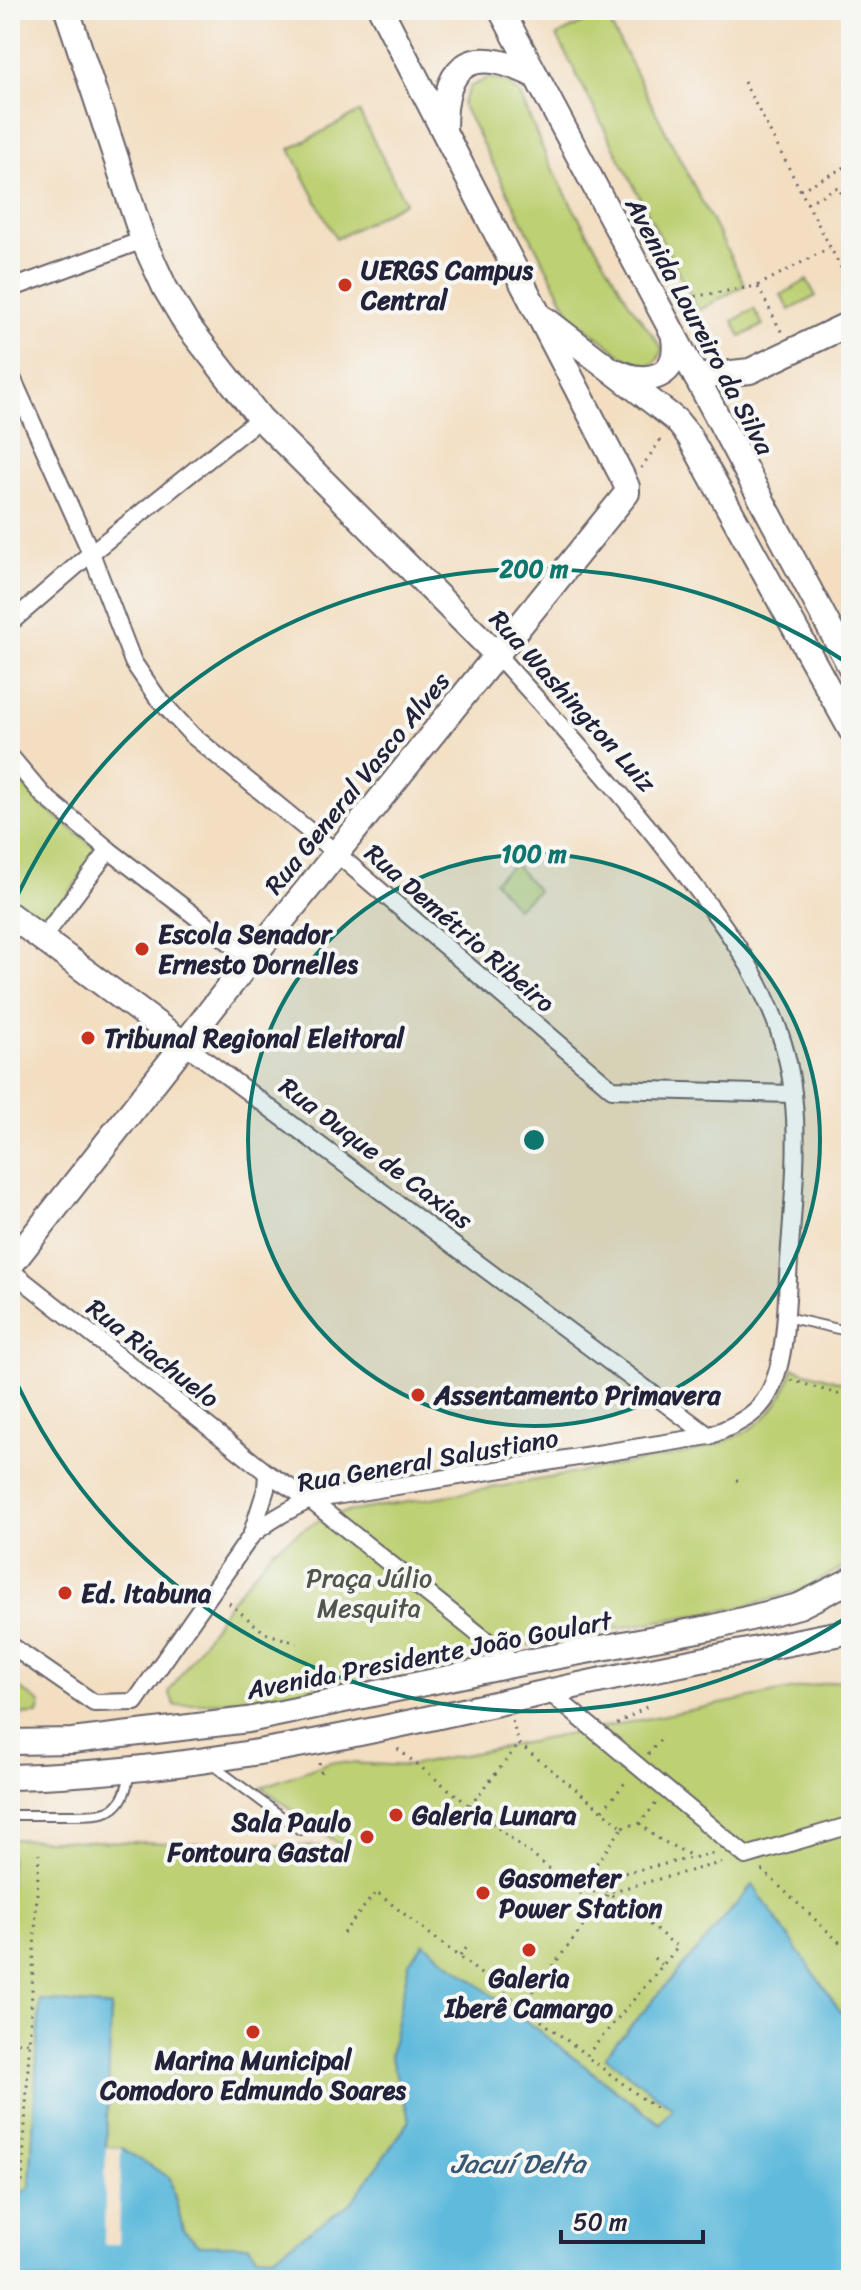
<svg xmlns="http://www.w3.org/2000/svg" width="861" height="2290" viewBox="0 0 861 2290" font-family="Sriracha,sans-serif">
<rect width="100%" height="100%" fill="#f6f6f2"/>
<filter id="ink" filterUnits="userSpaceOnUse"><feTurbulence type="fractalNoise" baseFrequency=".0125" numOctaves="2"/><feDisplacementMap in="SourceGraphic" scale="16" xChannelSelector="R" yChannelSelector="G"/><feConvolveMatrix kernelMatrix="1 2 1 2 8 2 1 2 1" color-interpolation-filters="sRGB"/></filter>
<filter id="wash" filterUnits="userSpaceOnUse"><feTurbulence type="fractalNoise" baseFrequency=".006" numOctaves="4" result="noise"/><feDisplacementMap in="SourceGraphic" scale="32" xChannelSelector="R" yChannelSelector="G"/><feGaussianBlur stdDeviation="1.8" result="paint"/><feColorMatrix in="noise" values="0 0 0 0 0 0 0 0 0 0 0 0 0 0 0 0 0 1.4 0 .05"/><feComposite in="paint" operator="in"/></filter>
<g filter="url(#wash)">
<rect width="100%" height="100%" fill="#f3dec1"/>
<g fill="#bdd073" stroke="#707957" stroke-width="2">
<path d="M604,12L745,285L698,311L557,36Z"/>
<path d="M488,78L507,81L520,95L547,159L575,211L630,304L662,348C660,363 648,371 634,364L572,317L462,104L471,86Z"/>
<path d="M359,112L405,202L336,239L290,149Z"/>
<path d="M807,280L816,296L790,310L781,295Z"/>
<path d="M754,309L763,325L741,337L733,321Z"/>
<path d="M10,767L42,806L100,851L42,929L10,904Z"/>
<path d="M514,864L538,891L516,908L494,881Z"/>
<path d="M793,1368L851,1385V1563L800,1591L742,1607L595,1632L270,1697L175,1706L169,1692L229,1603L273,1550L300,1531L328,1515C425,1499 522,1484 618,1465C663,1457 714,1453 753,1427C774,1413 787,1392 793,1368Z"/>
<path d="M851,1678V2027L752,1886L605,2056L673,2108L661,2124L423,1943L391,2056L410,2120L351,2203L274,2256L256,2255L249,2245H200L183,2230L170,2178L106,2147L111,2007L41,2000L30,2188L10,2201V1839L342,1847L262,1787L330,1762L408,1766Z"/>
<path d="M10,1681L41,1704L38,1714L10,1715Z"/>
</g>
<path fill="#5fbadc" stroke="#406e8c" stroke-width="2" d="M753,1885L851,2027V2280H10V2201L30,2187L40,2000L111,2007L106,2147L121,2148L170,2178L183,2230L200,2245H249L256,2255L273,2256L351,2203L410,2120L390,2056L409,1962L424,1943L660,2124L673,2108L605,2056Z"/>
<path fill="#f3dec1" d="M106,2147L121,2148L119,2244H104Z"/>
</g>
<g filter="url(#ink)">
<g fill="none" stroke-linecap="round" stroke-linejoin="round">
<g stroke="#6b646a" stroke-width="12">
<g id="lane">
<path d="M786,1317L851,1332"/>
<path d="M211,1764L300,1830"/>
<path d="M10,1815C29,1815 49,1815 68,1815C108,1815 124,1815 130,1770"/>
</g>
</g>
<g stroke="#6b646a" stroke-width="20">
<g id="street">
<path d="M10,289L143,240"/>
<path d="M10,373L91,553L133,662L157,697L192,735L336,853L612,1089L793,1094"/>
<path d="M10,623L91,553L260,418"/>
<path d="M10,756L43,795L109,850L251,959"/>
<path d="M42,939L109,850"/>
<path d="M184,1044L709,1436"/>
<path d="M10,1270L267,1473L310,1500L516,1664"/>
<path d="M252,1533L266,1489L267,1473"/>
<path d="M10,1645L94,1703L135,1702L251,1536C269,1520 288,1510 310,1500L709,1436C726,1429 748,1420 760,1406C786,1377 786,1314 788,1277C792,1205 804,1126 786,1054C766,977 717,914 668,852C614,784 556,720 498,656"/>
<path d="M549,1692L746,1856L851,1825"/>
</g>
</g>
<g stroke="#6b646a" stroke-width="28">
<g id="secondary">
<path d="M67,10L143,240L165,288L187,325L260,418L498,656"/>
<path d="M501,10L851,668"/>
<path d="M444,129C444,58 475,46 536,76"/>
<path d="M545,319L676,420L689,436L851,730"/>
<path d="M618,372C648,386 680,377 674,338"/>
<path d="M696,377L750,371L851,323"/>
<path d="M10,915L184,1044"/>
<path d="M10,1266L251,959L627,493V487L622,476L381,10"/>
<path d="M10,1742L72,1741L248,1720L516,1664L714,1627L799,1606L851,1580"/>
<path d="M10,1777C197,1773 367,1732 548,1692C648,1669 750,1651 851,1631"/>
</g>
</g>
<g stroke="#6b646a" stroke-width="3" stroke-dasharray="2 6" stroke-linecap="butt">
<path d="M744,82L851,287"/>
<path d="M800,190L851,164"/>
<path d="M807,203L838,187L851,213"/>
<path d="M758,287L782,333"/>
<path d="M679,299L757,286L829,248"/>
<path d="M641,468L662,438"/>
<path d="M791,1380L851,1398"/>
<path d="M736,1480L743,1481"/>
<path d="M229,1603L265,1633L297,1643"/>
<path d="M512,1721L519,1744L623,1827L577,1890"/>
<path d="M617,1724L648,1706"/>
<path d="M648,1754L661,1739"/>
<path d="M319,1763L322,1778"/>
<path d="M603,1810L628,1779"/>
<path d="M465,1812L519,1744"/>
<path d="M640,1823L655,1837L694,1857"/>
<path d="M623,1827L640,1823L657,1802"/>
<path d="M762,1870L851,1953"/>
<path d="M599,1885L678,1947L586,2056L658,2110"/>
<path d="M588,1899L605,1877L715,1853"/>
<path d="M609,1922L598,1907L609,1892L724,1862"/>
<path d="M343,1933L376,1892L522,2006L598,1907L394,1746"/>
<path d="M460,1956L467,1947"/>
<path d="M654,1958L662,1965"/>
<path d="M522,2006L586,2055"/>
<path d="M10,2041L28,2042"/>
<path d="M10,2192L22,2184L39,1854"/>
</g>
<use href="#lane" stroke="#fff" stroke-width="8"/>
<use href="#street" stroke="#fff" stroke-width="16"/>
<use href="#secondary" stroke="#fff" stroke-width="24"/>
</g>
</g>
<circle cx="534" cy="1140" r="286" fill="#0f766e" fill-opacity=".12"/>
<g fill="none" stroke="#0f766e" stroke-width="4">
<circle cx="534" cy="1140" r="286"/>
<path d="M849 1616A571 571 0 0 1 10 1368M10 912A571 571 0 0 1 849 664"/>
</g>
<g fill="#c8321e" stroke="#f6f6f2" stroke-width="3">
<circle cx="345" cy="285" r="8"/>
<circle cx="142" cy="949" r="8"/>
<circle cx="88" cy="1038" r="8"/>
<circle cx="418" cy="1395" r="8"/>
<circle cx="65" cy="1593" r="8"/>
<circle cx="396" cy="1815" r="8"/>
<circle cx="367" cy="1837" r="8"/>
<circle cx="483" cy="1893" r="8"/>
<circle cx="529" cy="1950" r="8"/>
<circle cx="253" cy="2032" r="8"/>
</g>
<g text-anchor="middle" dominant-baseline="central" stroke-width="8" stroke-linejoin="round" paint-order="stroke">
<g font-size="26" font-weight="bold" fill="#22223b" stroke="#f6f6f2" text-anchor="start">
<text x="361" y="270">UERGS Campus<tspan x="361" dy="30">Central</tspan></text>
<text x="158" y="934">Escola Senador<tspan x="158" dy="30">Ernesto Dornelles</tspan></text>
<text x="104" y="1038">Tribunal Regional Eleitoral</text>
<text x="434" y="1395">Assentamento Primavera</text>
<text x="81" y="1593">Ed. Itabuna</text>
<text x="412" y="1815">Galeria Lunara</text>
<text x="351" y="1822" text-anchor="end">Sala Paulo<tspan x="351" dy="30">Fontoura Gastal</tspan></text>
<text x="499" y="1878">Gasometer<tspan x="499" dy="30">Power Station</tspan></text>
<text x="529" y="1978" text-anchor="middle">Galeria<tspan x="529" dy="30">Iberê Camargo</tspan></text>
<text x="253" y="2060" text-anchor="middle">Marina Municipal<tspan x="253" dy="30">Comodoro Edmundo Soares</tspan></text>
</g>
<g font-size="26" fill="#22223b" stroke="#f6f6f2">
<text transform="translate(700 326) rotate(62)">Avenida Loureiro da Silva</text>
<text transform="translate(573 701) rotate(48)">Rua Washington Luiz</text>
<text transform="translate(357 783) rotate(-51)">Rua General Vasco Alves</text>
<text transform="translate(460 928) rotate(41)">Rua Demétrio Ribeiro</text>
<text transform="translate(376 1153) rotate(37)">Rua Duque de Caxias</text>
<text transform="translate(153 1353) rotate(38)">Rua Riachuelo</text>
<text transform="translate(428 1460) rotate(-10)">Rua General Salustiano</text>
<text transform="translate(429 1655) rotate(-11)">Avenida Presidente João Goulart</text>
</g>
<g font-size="26" fill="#50564c" stroke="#f6f6f2">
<text x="369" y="1578">Praça Júlio<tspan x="369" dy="30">Mesquita</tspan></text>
</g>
<g font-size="28" font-style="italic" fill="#375773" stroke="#f6f6f2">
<text x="518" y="2163">Jacuí Delta</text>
</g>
</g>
<circle cx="534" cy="1140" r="12" fill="#0f766e" stroke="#f6f6f2" stroke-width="4"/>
<g font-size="24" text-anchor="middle" font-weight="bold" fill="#0f766e" stroke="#f6f6f2" stroke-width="8" stroke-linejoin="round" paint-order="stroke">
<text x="534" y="577">200 m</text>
<text x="534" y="862">100 m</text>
</g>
<rect width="861" height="2290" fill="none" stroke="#f6f6f2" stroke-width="40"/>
<path d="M561 2230v12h142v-12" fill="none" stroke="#22223b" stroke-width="4"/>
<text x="573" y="2230" font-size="24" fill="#22223b" stroke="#f6f6f2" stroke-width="6" paint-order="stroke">50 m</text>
</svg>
